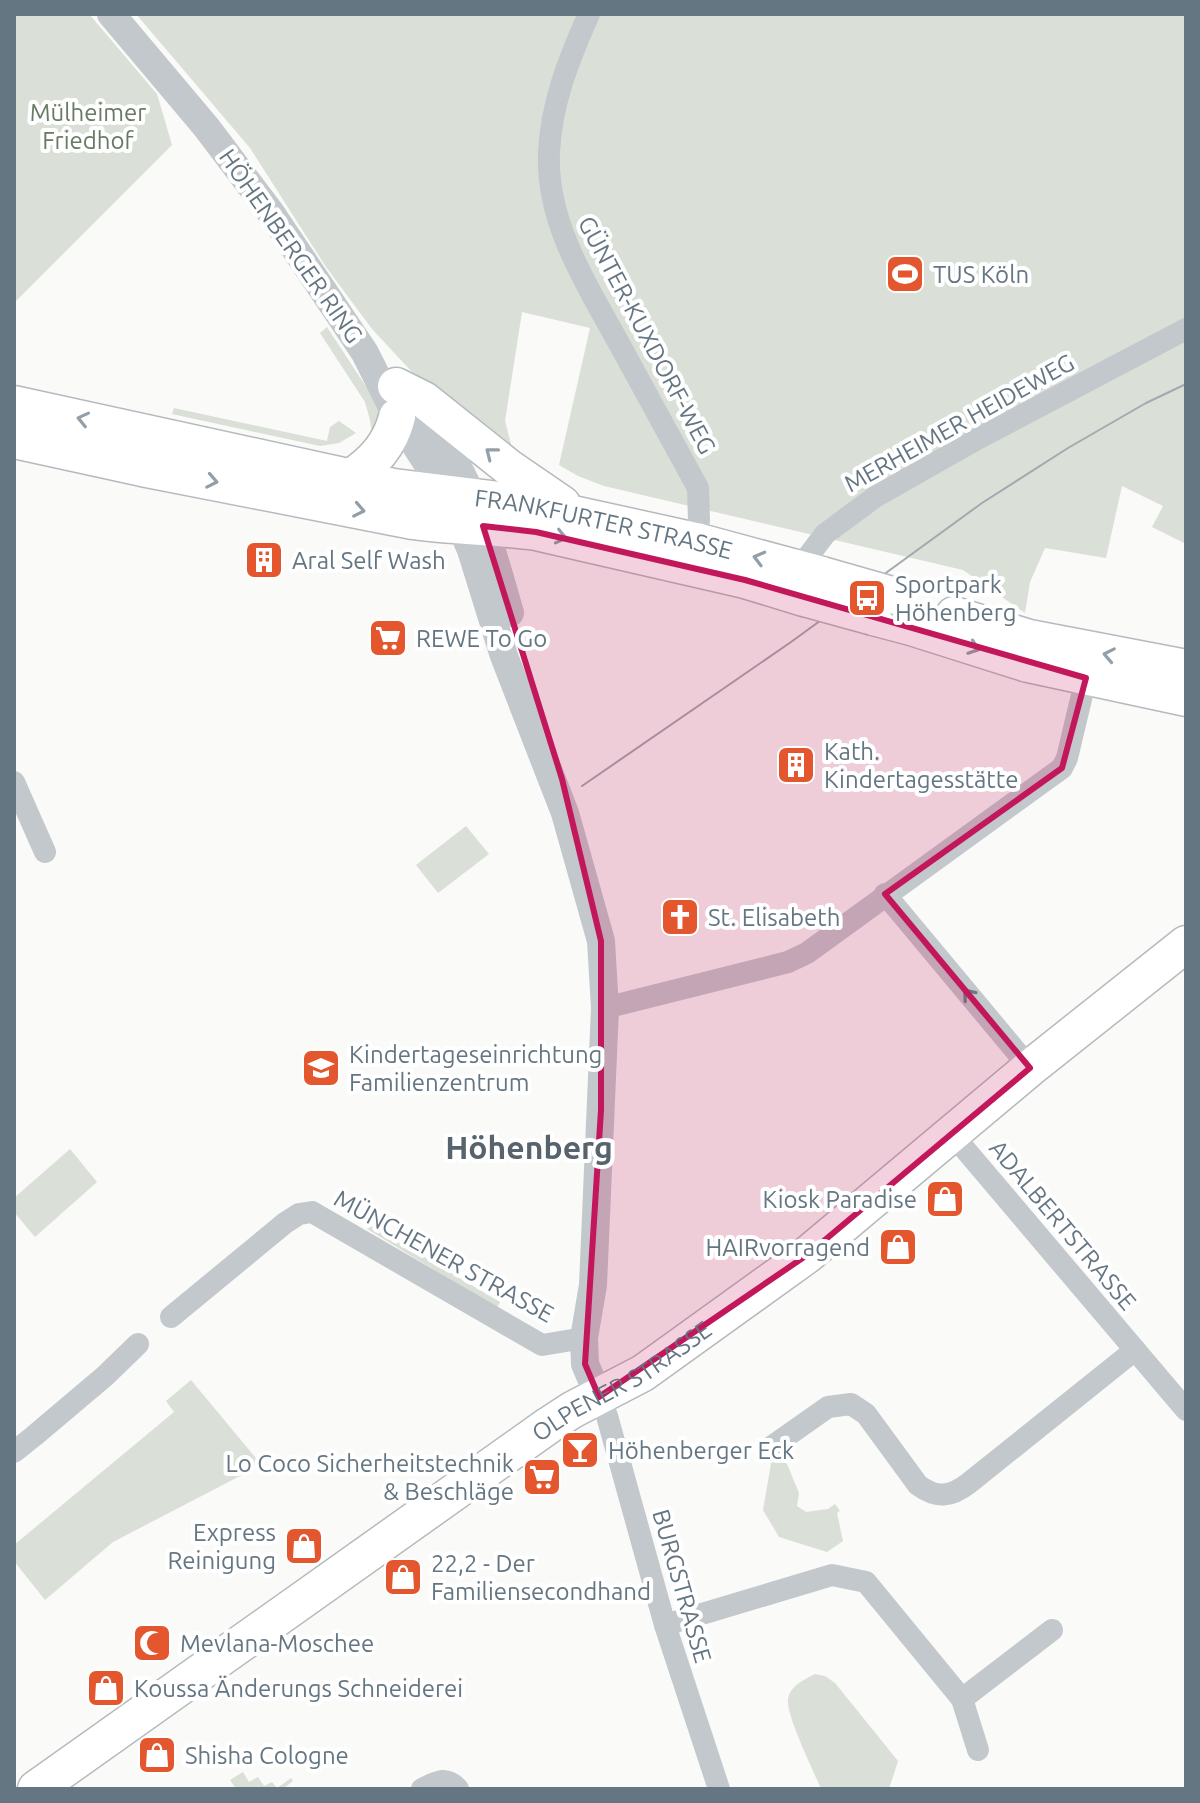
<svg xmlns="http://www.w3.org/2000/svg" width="1200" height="1803" viewBox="0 0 1200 1803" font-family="Ubuntu,sans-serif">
<rect width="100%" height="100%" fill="#fafaf8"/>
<g fill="#dadfd7">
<path d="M14,14H89L157,94L172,145L14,303Z"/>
<path d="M136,14H1186V544L1152,527L1163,506L1122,486L1106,558L1045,548L1030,582L1025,613L963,570L604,486L578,476L559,465L590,328L522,312L505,421L511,444L503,454L412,372L372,329L326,267L250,148Z"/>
<path d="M327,327L378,405L381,417L372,434L370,420L365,402L320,333Z"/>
<path d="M174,408L327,441L330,427L339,421L356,433L339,443L320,446L172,414Z"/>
<path d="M466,826L489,854L438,893L416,865Z"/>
<path d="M70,1149L97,1182L35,1237L14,1212V1198Z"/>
<path d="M370,1225L500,1302L497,1308L367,1229Z"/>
<path d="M191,1380L260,1463L240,1476L113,1542L45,1600L14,1561V1545L174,1412L166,1401Z"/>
<path d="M779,1457L787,1464L799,1493L797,1506L806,1512L828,1509L835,1504L840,1511L837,1513L843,1541L827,1552L779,1537L763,1510L772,1458Z"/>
<path d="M815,1674L825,1676L835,1683L898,1761L889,1789H821C814,1771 786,1716 788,1699C790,1686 805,1679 815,1674Z"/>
<path d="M243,1772L249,1782L258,1777L264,1786L272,1782L277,1788L291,1778L293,1781L283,1789H236L230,1780Z"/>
</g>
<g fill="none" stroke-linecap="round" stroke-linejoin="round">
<g stroke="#b5babe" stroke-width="39">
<g id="primary">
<path d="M396,386L424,400L508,467L562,504"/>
<path id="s1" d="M14,404L394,487L523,503L696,541L822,575"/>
<path d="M14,440L142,468L413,521C454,527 495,526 536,532L745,580L804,598"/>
<path d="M350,478C373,463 390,445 397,417"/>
<path d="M954,615L1029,638L1186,668"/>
<path d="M873,617L911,627L1028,664L1186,698"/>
<path id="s2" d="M36,1789L549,1425L572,1410L643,1373L807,1255L1030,1068L1186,944"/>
</g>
</g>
<g stroke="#c3c8cc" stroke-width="22">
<path d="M589,14C569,59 551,103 549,153C546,225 589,288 622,349C647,395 673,442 698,488L699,520L696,541"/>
<path d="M794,575L825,534L875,497L979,438L1186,329"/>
<path d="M14,782L45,852"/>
<path d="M885,894L1030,1068"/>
<path d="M605,1008L788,962L807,953L1062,768L1067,758L1086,678"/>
<path d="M952,1134L1186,1410"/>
<path d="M171,1317L285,1223L299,1214L312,1212L542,1345L584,1338"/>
<path d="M599,1397L607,1416L665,1625L719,1789"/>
<path d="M767,1450L828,1407L851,1404L866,1414L918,1485C937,1499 951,1497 969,1483L1135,1350"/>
<path d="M14,1452L34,1436L105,1376L138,1344"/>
<path d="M665,1625L832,1575L866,1582L962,1699L1052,1630"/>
<path d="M962,1699L978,1750"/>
<path d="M422,1789C436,1782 446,1775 458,1789"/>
</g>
<g stroke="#c3c8cc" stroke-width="28">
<path d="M111,14L207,128L271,213L365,353L397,417L447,494L471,550L504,656L565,813L601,941L605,1008L593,1285L584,1338L585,1364L599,1397"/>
<path d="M412,402C427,422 442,441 455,462C482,509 495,561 510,613"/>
</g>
<use href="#primary" stroke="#fff" stroke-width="36"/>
<path stroke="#a2aab0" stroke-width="2" d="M582,786L791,642L982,503L1068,448L1146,403L1186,384"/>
<g stroke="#b5babe" stroke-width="39" stroke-linecap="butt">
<g id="primary-bridge">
<path d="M822,575L899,597"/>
<path d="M804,598L873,617"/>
</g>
</g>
<use href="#primary-bridge" stroke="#fff" stroke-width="36"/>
</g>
<defs><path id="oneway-chevron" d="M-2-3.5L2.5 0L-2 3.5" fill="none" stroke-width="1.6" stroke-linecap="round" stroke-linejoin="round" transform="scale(2)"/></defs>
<g stroke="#939fa8">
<use href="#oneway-chevron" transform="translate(83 419) rotate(-167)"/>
<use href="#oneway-chevron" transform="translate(491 453) rotate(-142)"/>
<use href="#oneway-chevron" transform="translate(212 481) rotate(11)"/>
<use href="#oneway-chevron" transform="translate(359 510) rotate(11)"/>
<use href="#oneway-chevron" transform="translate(561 537) rotate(13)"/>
<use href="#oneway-chevron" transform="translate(759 558) rotate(-165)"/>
<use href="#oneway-chevron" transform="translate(974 648) rotate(19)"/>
<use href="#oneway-chevron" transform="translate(1109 655) rotate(-169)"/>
</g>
<use stroke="#6a7a87" href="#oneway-chevron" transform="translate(968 994) rotate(-130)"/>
<path fill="#c2185b" fill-opacity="0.2" stroke="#c2185b" stroke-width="6" stroke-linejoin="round" d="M483,526L536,532L745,580L1086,678L1062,768L885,894L1030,1068L807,1255L599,1397L585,1364L601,1110V941L562,779Z"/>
<defs>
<g id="stadium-square" transform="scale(2)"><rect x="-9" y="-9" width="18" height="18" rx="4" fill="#e4572e" stroke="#fff"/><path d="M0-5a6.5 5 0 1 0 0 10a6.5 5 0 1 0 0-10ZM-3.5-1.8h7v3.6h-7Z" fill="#fff"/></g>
<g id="building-square" transform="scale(2)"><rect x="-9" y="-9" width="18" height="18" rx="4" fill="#e4572e" stroke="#fff"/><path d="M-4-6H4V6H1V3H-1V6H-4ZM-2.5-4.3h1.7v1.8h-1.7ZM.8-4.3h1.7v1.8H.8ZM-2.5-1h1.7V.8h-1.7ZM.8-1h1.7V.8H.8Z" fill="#fff"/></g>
<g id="bus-square" transform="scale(2)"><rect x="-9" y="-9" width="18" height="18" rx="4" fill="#e4572e" stroke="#fff"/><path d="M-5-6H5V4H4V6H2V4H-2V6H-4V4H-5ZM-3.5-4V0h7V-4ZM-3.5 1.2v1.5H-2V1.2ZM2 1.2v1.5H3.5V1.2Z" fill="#fff"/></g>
<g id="supermarket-square" transform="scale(2)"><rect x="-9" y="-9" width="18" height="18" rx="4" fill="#e4572e" stroke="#fff"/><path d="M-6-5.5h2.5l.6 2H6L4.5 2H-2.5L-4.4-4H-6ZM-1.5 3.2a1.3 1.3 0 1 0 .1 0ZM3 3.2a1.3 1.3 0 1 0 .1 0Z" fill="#fff"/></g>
<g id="church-square" transform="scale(2)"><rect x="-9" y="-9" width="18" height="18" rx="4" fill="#e4572e" stroke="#fff"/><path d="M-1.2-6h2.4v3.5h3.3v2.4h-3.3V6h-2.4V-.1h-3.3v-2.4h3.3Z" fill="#fff"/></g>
<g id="school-square" transform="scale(2)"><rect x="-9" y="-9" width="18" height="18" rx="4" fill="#e4572e" stroke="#fff"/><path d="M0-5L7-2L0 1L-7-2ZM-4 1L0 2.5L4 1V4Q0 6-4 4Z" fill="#fff"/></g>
<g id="shop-square" transform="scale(2)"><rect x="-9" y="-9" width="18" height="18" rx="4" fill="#e4572e" stroke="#fff"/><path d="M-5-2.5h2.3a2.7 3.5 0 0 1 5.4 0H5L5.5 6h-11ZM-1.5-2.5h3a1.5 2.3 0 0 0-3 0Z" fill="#fff"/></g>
<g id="bar-square" transform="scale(2)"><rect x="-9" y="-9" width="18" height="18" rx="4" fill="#e4572e" stroke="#fff"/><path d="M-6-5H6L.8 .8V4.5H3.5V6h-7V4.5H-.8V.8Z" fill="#fff"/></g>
<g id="mosque-square" transform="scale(2)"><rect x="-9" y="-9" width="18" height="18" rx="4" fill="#e4572e" stroke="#fff"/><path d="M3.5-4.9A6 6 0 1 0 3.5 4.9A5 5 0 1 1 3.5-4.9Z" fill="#fff"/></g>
</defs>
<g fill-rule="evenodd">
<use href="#stadium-square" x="905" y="274"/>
<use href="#building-square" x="264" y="560"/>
<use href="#bus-square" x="867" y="598"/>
<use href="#supermarket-square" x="388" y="638"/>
<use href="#building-square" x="796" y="765"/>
<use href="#church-square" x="680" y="917"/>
<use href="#school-square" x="321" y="1068"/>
<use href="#shop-square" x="945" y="1199"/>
<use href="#shop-square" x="898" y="1247"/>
<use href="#bar-square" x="580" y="1450"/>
<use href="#supermarket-square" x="542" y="1477"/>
<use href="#shop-square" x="304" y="1546"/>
<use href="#shop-square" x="403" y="1577"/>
<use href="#mosque-square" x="152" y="1643"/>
<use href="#shop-square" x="106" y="1688"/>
<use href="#shop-square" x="157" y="1755"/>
</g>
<g text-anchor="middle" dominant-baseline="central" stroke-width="8" stroke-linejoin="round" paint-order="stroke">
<g font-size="24" fill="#687a64" stroke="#fff">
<text x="88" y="112">Mülheimer<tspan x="88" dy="28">Friedhof</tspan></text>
</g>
<g font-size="24" fill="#657683" stroke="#fff">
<text transform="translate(291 246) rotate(55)">HÖHENBERGER RING</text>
<text transform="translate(647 335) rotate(62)">GÜNTER-KUXDORF-WEG</text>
<text transform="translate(959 423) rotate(-29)">MERHEIMER HEIDEWEG</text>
<text stroke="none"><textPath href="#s1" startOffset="602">FRANKFURTER STRASSE</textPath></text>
<text transform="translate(1063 1225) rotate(50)">ADALBERTSTRASSE</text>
<text transform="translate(444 1256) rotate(29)">MÜNCHENER STRASSE</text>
<text stroke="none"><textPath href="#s2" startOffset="714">OLPENER STRASSE</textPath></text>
<text transform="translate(682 1586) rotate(74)">BURGSTRASSE</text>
</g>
<g font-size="24" fill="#657683" stroke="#fff" text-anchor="start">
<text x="933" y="274">TUS Köln</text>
<text x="292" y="560">Aral Self Wash</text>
<text x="895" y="584">Sportpark<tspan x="895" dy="28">Höhenberg</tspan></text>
<text x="416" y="638">REWE To Go</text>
<text x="824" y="751">Kath.<tspan x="824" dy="28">Kindertagesstätte</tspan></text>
<text x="708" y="917">St. Elisabeth</text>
<text x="349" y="1054">Kindertageseinrichtung<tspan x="349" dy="28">Familienzentrum</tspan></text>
<text x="917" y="1199" text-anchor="end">Kiosk Paradise</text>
<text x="870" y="1247" text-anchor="end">HAIRvorragend</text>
<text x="608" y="1450">Höhenberger Eck</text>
<text x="514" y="1463" text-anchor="end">Lo Coco Sicherheitstechnik<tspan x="514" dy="28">&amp; Beschläge</tspan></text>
<text x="276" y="1532" text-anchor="end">Express<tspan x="276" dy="28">Reinigung</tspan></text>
<text x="431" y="1563">22,2 - Der<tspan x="431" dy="28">Familiensecondhand</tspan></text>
<text x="180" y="1643">Mevlana-Moschee</text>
<text x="134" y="1688">Koussa Änderungs Schneiderei</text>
<text x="185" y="1755">Shisha Cologne</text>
</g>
<g font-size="32" font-weight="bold" fill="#57646e" stroke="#fff">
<text x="529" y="1147">Höhenberg</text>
</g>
</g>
<rect width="1200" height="1803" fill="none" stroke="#657683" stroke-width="32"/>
</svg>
